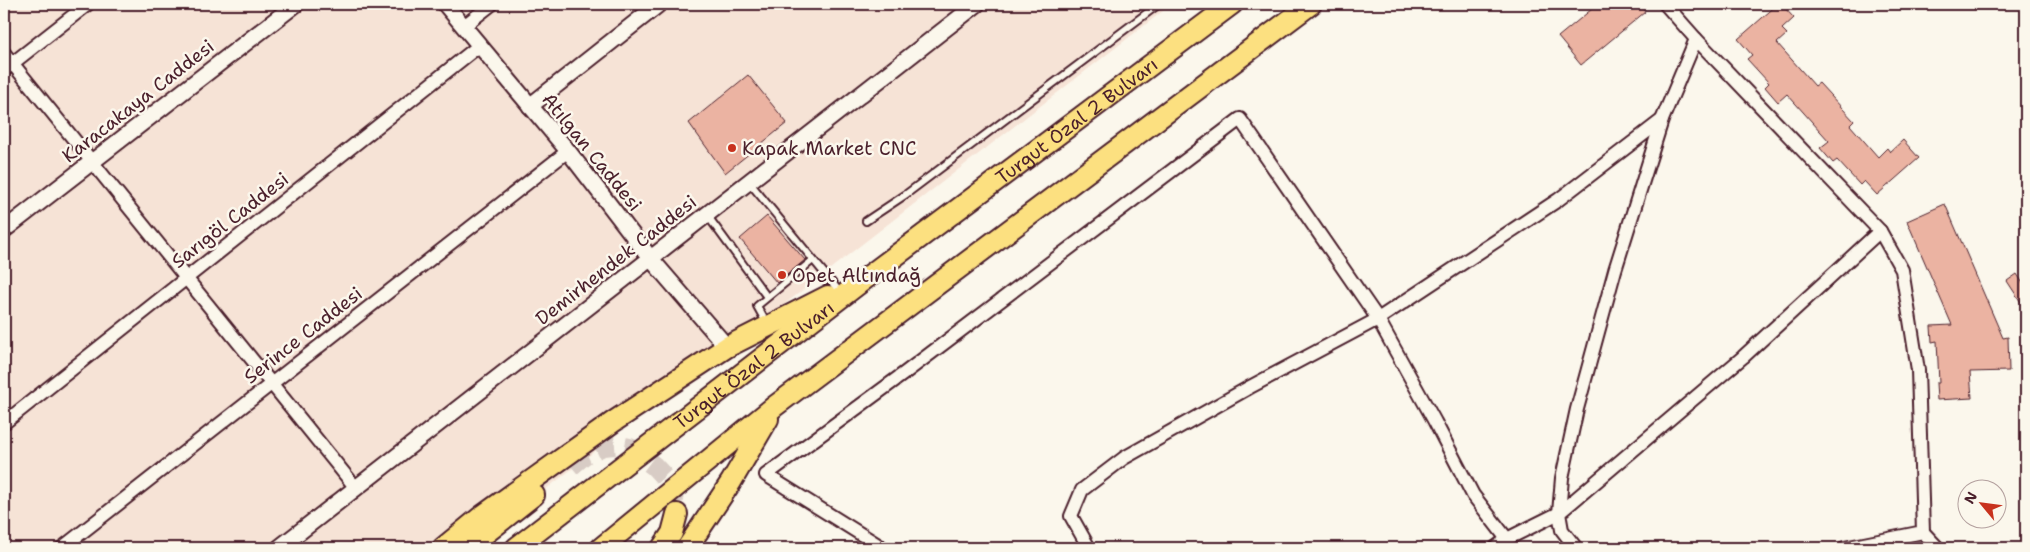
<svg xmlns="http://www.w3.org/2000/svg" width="2030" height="552" viewBox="0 0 2030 552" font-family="'Shantell Sans',sans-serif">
<rect width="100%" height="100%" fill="#fbf7ec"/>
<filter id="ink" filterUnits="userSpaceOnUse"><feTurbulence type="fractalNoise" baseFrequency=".02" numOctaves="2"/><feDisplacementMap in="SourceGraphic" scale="10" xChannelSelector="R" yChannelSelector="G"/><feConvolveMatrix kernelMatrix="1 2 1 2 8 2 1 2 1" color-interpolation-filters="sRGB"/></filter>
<g filter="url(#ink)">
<path fill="#f6e3d6" d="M4,4H1172L470,548H4Z"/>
<g fill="#ebb3a2" stroke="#4a1f2b">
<path d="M1598,4H1638L1645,12L1581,65L1558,37Z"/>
<path d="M1778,4H1781L1794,18L1782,29L1787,34L1777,43L1815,86L1819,83L1854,121L1850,125L1878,157L1887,148L1890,152L1903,140L1919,158L1877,195L1864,181L1860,185L1837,160L1833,163L1820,148L1829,141L1787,94L1778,102L1765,87L1769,83L1747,59L1752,55L1738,39Z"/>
<path d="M748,75L787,123L725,173L689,123Z"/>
<path d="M1945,204L2003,338L2008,337L2009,371L1970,372L1972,398L1937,400L1936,383H1939L1937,341L1932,342L1931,326L1952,325L1907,221Z"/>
<path d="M767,216L805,260L777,283L740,239Z"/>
<path d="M2017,274L2026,288V310L2007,281Z"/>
</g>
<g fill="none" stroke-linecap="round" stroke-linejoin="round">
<path stroke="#d8ccc5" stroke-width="20" stroke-dasharray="20 10" stroke-linecap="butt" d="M571,466L584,455L603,446L615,445L630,448L654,466L669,482L677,514"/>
<g stroke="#4a1f2b" stroke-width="10">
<g id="service">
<path d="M749,182L839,291"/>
<path d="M707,215L767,297"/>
<path d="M866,221L905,195L1159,4"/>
<path d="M767,324L757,306L813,260"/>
</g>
</g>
<g stroke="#4a1f2b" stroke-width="16">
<g id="minor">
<path d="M1665,4L1696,39"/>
<path d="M464,26L492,4"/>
<path d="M4,53L356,488"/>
<path d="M4,70L88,4"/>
<path d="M4,423L480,45"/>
<path d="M1923,532L1938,548"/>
<path d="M62,548L568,151"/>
<path d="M883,548L766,475L906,372L1240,119L1378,319L1435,422L1473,495L1507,539"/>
<path d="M1089,548L1071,516L1082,490L1124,458L1250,387L1378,319L1558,200L1662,120"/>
<path d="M1495,548L1507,539L1559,513L1743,357L1880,231"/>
<path d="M1576,548L1562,530L1559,513L1562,478L1577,409L1615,270L1662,120L1696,39L1880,231L1902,270L1918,370L1923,532L1844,548"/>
</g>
</g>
<g stroke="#4a1f2b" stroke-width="19">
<g id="tertiary">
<path d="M445,4L568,151L651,259L727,347"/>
<path d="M530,106L659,4"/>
<path d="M4,230L296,4"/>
<path d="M279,548L977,4"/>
</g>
</g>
<g stroke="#4a1f2b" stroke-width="24">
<g id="trunk">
<path d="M443,548L482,516L613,422L727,347L828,296"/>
<path d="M467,548L534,495"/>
<path id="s1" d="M516,548L870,275L1232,4"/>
<path d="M601,548L775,406L1311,4"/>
<path d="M662,548L672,533L677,514"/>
<path d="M687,548L731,482L768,419"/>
</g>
</g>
<use href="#service" stroke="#fbf7ec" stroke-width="6"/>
<use href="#minor" stroke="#fbf7ec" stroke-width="12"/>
<use href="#tertiary" stroke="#fbf7ec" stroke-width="15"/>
<use href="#trunk" stroke="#fce080" stroke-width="20"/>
</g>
</g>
<g fill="#c8321e" stroke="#fbf7ec" stroke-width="2">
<circle cx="732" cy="148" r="5"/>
<circle cx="782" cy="275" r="5"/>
</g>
<g text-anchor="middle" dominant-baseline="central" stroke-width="5" stroke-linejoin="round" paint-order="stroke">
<g font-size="19" fill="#4a1f2b" stroke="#fbf7ec">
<text transform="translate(138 101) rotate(-38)">Karacakaya Caddesi</text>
<text stroke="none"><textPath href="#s1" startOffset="705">Turgut Özal 2 Bulvarı</textPath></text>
<text transform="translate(592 152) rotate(51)">Atılgan Caddesi</text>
<text transform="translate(230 220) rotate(-38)">Sarıgöl Caddesi</text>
<text transform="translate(616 260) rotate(-38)">Demirhendek Caddesi</text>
<text transform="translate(303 335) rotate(-38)">Serince Caddesi</text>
<text stroke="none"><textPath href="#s1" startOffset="300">Turgut Özal 2 Bulvarı</textPath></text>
</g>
<g font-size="19" fill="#4a1f2b" stroke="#fbf7ec" text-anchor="start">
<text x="742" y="148">Kapak Market CNC</text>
<text x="792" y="275">Opet Altındağ</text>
</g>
</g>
<rect width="2030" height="552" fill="none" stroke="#fbf7ec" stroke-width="20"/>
<rect x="10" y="10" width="2010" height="532" fill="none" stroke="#4a1f2b" stroke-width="2" filter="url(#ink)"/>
<g transform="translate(1982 504) rotate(299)"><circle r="24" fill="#fbf7ec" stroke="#b4a19f"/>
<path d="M0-4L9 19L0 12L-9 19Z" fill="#c8321e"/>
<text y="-8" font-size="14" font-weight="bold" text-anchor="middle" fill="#4a1f2b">N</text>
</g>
</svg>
